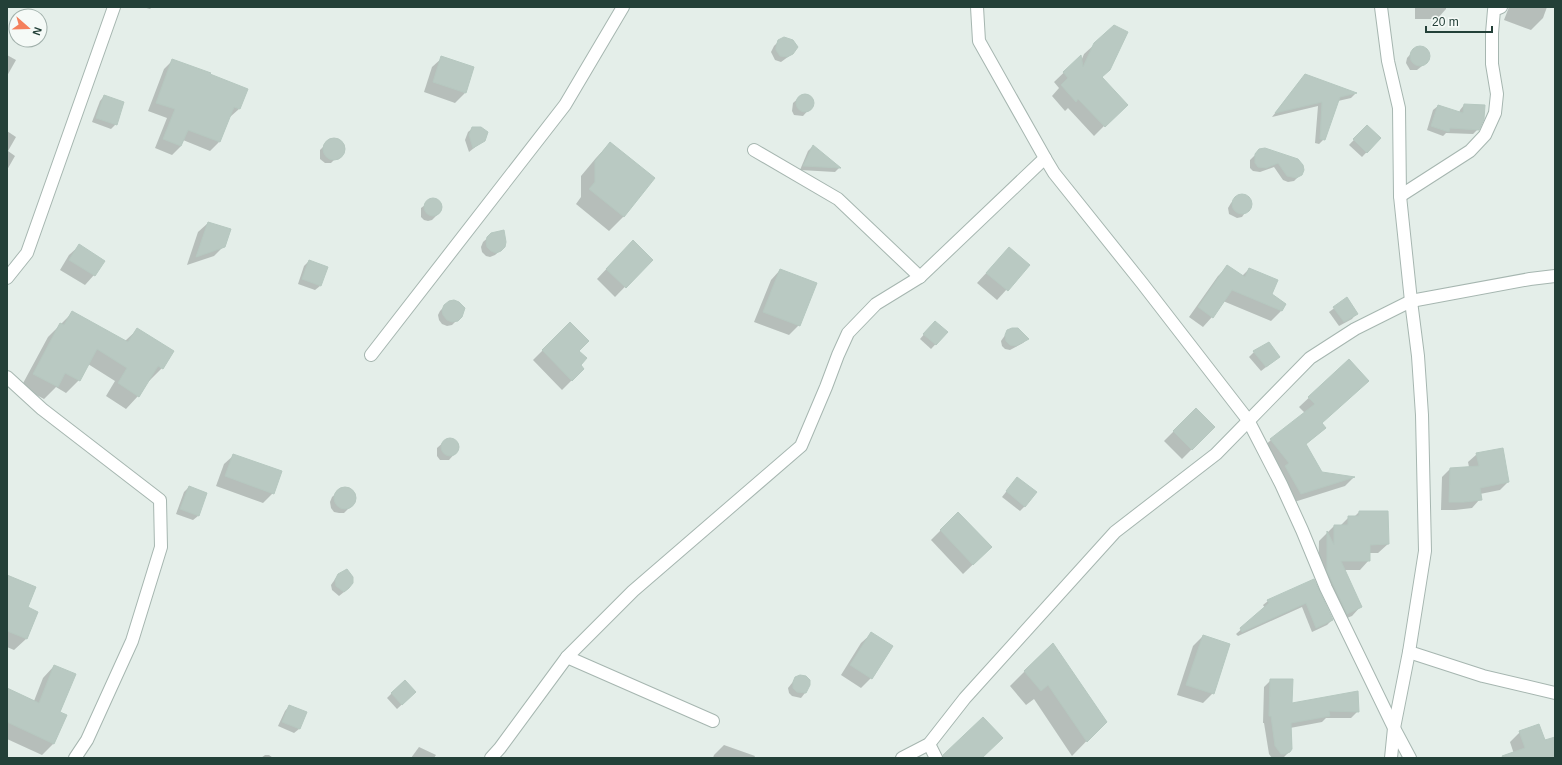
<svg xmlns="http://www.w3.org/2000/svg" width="1562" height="765" viewBox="0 0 1562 765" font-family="Arial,sans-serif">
<rect width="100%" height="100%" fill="#e4eee9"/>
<g fill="#0003">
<path d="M143,7H152L150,9Z"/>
<path d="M1415,7H1446V9L1437,19H1415Z"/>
<path d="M1509,7H1547L1543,18L1531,30L1504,20Z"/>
<path d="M779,41L792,54L781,62L775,60L771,52L774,46Z"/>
<path d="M1095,44L1101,77L1126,104L1094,136L1068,108L1065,111L1052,96L1059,88L1054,82L1080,57L1081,61L1084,54Z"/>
<path d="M1419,47L1425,49L1429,57L1427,62L1417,70H1410L1406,63L1407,58L1414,50Z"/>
<path d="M7,55L16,60L7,76Z"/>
<path d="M442,58L473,68L465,93L455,103L424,92L432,67Z"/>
<path d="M173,60L209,75L239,109L230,117H229L219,142L210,151L183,140L181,146L172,155L155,148L167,118L148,111L164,69Z"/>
<path d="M1305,75L1355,94L1351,98L1338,101L1324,139L1319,144L1315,143L1318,106L1272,117Z"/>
<path d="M806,94L810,96L812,99L813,103L811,107L803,116L794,115L792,111L793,103L802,95Z"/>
<path d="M104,96L116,124L111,129L92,122L100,101Z"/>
<path d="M1464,105L1478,129L1473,134L1446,133L1443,136L1427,130L1433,110L1438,106L1459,113L1460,110Z"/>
<path d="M1367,126L1380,138L1362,157L1349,145Z"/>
<path d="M473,128L484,140L469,152L465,140L468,132Z"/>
<path d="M7,131L16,137L8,151L15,156L7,170Z"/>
<path d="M333,139L339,140L343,145V151L331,163H325L320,159V150L330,140Z"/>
<path d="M610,143L624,216L609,231L576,204L581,197V176L596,158Z"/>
<path d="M813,146L839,168L835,172L800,170L808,151Z"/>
<path d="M1260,150L1299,176L1294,181L1288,182L1283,180L1274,167L1260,172L1253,171L1250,168V160Z"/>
<path d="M1241,195H1245L1249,198L1251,204L1242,217L1237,218L1229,214L1228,208L1231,203L1236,198Z"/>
<path d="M433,199L437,200L442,207L441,211L432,220L428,221L424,220L421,217V208Z"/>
<path d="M208,223L224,246L214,256L187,265L198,232Z"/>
<path d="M492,234L504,247L495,255L490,257L486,256L482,252L481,247L483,242Z"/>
<path d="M79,246L94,275L85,285L60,270L69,255Z"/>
<path d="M1009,248L1029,265L997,300L977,283Z"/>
<path d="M623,251L651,260L615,297L597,279Z"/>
<path d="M309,261L320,286L315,290L298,284L304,266Z"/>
<path d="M1228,266L1242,276L1249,269L1270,295L1285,304L1281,311L1271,321L1223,301L1212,317L1203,327L1189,317L1218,276Z"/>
<path d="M780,270L799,325L789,335L754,322L771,280Z"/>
<path d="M1347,299L1356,314L1352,319L1339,326L1329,312Z"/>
<path d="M445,306L461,316L452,325L447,326L442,324L439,320L438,315L440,311Z"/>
<path d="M72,313L125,341L137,330L172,352L162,368L149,381L148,380L138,396L126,409L106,396L115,381L88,364L79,380L66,393L56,387L44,399L21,387L48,337Z"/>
<path d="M570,323L579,365L583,369L562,390L533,360Z"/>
<path d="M931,326L947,332L931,349L920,339Z"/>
<path d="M1008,331L1027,339L1023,343L1010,350L1005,349L1002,346L1001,341Z"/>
<path d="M1254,352L1274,361L1261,371L1249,357Z"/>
<path d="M1349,360L1321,423L1325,428L1305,445L1321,473L1353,478L1345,486L1291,503L1261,449L1271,440L1305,413L1299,407Z"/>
<path d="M1196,409L1214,427L1182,459L1164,441Z"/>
<path d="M450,438L454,440L457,443L459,447L457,451L449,460H440L437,456V448L446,440Z"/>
<path d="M1477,454L1508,482L1500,490L1480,494V499L1472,508L1455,510H1441L1442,477L1450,469L1469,467L1468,462Z"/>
<path d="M234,455L273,493L263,503L216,486L224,464Z"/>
<path d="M1013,483L1025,506L1020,511L1002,497Z"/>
<path d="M189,487L206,493L198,516L193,520L176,514L184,492Z"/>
<path d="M346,488L351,490L355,494V499L353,504L344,513H339L334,512L331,508L330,502L332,497L341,489Z"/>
<path d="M1359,512L1388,544L1378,553H1369V560L1360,570H1344L1361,606L1352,616L1337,622L1318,581L1319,541L1334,526H1340L1349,517H1354Z"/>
<path d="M958,513L991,547L963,574L931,540Z"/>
<path d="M338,575L349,588L339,596L332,590L331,585Z"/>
<path d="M7,576L27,608L37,612L26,639L14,650L7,647Z"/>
<path d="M1314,580L1332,620L1327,625L1312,632L1302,607L1238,636L1236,634L1265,608L1263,605L1268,601Z"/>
<path d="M871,634V678L861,688L841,675L861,643Z"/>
<path d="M1203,636L1213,693L1203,703L1177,695L1193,646Z"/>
<path d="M1052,644L1105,722L1072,756L1034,699L1026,705L1010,686Z"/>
<path d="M54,666V743L42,755L7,739V689L34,701L43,678Z"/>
<path d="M796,678L805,693L801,698L792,696L789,693L788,688Z"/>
<path d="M1271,680L1291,704L1358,711L1351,718H1326L1322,722L1290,728L1292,744L1289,752L1283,758H1272L1269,754L1264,723H1263L1264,687Z"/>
<path d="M404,681L410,697L397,709L387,698Z"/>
<path d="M289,706L306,713L299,729L294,733L278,726L285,711Z"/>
<path d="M1520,732L1544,742L1555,749V757L1514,758L1515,757L1510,742Z"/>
<path d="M724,745L755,756L754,758H713L714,755Z"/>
<path d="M419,747L436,755L434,758H411Z"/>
<path d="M265,755H269L273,758H261Z"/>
</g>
<g fill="#b9c9c2" stroke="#b6c8c0">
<path d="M1114,25L1128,32L1110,70L1102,77L1128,105L1105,127L1078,99L1076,102L1061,85L1068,78L1063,72L1081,55L1083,67L1094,43Z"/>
<path d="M784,37L793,40L798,47L793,54L787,57L780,56L776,50V47L778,40Z"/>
<circle cx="1420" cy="56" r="10"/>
<path d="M441,56L474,67L466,93L433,82Z"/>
<path d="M172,59L211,73L210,74L248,89L240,109L234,107L220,142L188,130L181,146L163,139L175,109L156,103Z"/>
<path d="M1305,74L1357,93L1340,97L1325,140L1320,139L1322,102L1275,113Z"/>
<circle cx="805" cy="103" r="9"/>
<path d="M104,95L124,102L117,125L96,118Z"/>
<path d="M1464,104L1485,105L1484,119L1479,130L1450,128L1449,132L1431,126L1438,105L1463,113Z"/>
<path d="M1367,125L1381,138L1367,153L1353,139Z"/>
<path d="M472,127H481L488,132L485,141L473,148L469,135Z"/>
<circle cx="334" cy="149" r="11"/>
<path d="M610,142L655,178L624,217L589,189L595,182V161Z"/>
<path d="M813,145L841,168L803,166Z"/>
<path d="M1265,148L1298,159L1303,165L1304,170L1302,175L1296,178L1287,176L1278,163L1266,168L1258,167L1255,163V154L1259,149Z"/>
<circle cx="1242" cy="204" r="10"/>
<circle cx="433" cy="207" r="9"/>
<path d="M208,222L231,229L225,247L196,257Z"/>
<path d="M504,230L506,242L505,247L501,251L496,253L491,251L487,247L486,242L487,237L491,233Z"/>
<path d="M633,240L653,260L626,288L606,269Z"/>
<path d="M79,244L105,261L95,276L69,260Z"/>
<path d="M1009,247L1030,265L1008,291L986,273Z"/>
<path d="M309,260L328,267L321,286L302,279Z"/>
<path d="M1227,265L1245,277L1249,268L1278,280L1272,294L1286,304L1282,311L1232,290L1213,318L1198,307Z"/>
<path d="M780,269L817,283L800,326L763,312Z"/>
<path d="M1347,297L1358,314L1344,322L1333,307Z"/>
<path d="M454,300L459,302L465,308L462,317L458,321L452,322L447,320L443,315L442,310L444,305L449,301Z"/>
<path d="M72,311L128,342L137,328L174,351L163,369L158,366L139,397L118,383L127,368L97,349L80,381L65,373L58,387L33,374L60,323L64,325Z"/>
<path d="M935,321L948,332L936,345L923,334Z"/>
<path d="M570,322L589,341L579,351L587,358L581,365L584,369L572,381L542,350Z"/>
<path d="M1012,328H1018L1029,339L1016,346L1010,345L1006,341L1005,335L1007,330Z"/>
<path d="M1269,342L1280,357L1266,367L1253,351Z"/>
<path d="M1349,359L1369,381L1322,423L1326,428L1306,444L1322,472L1355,477L1301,494L1285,466L1289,463L1270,439L1315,404L1308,397Z"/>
<path d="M1196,408L1215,427L1192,450L1173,431Z"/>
<circle cx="450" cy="447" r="9"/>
<path d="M1503,448L1509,482L1480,488L1482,500L1464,502H1449L1450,468L1479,466L1476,453Z"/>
<path d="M233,454L282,471L274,494L225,476Z"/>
<path d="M1017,477L1037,492L1025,507L1006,491Z"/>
<path d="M189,486L207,493L199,516L180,509Z"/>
<circle cx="345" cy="498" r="11"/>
<path d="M1359,511H1388L1389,544L1370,545V561H1341L1362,607L1347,614L1327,571V531L1334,545V525H1348V516H1359Z"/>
<path d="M958,512L992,547L973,565L940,530Z"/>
<path d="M347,569L353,577V583L349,588L344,592L336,586L335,580L338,574Z"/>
<path d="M7,575L36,587L28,607L38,612L27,639L7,631Z"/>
<path d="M1314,579L1333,620L1316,628L1306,603L1242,632L1240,628L1269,603L1267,600Z"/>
<path d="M871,632L893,646L872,679L850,665Z"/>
<path d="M1203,635L1230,644L1214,694L1186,685Z"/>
<path d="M1053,643L1107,722L1087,742L1048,685L1041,691L1024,671Z"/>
<path d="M54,665L76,674L60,712L67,715L54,744L7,722V688L39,703Z"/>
<path d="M800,675L806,676L810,680V685L806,693L797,692L793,688V682L795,677Z"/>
<path d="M1270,679H1293L1292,703L1358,691L1359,712L1329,711L1330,716L1291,723L1292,749L1290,752L1285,754H1281L1275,746L1271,716H1269Z"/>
<path d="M405,680L416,692L402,705L391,693Z"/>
<path d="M289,705L307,712L300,729L282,722Z"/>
<path d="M983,717L1003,738L982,758H943V755Z"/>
<path d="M1539,724L1545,740L1555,737V758H1503L1502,756L1525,748L1519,731Z"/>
</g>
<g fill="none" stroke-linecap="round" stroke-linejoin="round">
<g stroke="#a6b6b0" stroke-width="14">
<g id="minor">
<path d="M1381,7L1388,61L1399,108L1400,196L1411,301L1418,356L1422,415L1425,551L1409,652L1394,728L1391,758"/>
<path d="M754,150L838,199L920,277"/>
<path d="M1045,158L1054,173L1142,283L1248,420L1281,484L1302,530L1326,588L1394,728L1410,758"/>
<path d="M1400,196L1470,151L1485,135L1495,113L1497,94L1492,64V33L1494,10L1501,7"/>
<path d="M7,278L27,253L114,7"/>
<path d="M371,355L565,105L623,7"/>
<path d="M7,377L42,409L160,500L161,547L132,641L87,740L75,758"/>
<path d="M1409,652L1483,676L1555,693"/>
<path d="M567,657L713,721"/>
<path d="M929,744L936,758"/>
<path d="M491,758L500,748L567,657L633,591L801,446L826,387L838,355L848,333L876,304L920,277L1045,158L979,41L977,7"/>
<path d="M902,758L929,744L965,698L1115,532L1216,454L1310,358L1355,329L1411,301L1530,279L1555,276"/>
</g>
</g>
<use href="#minor" stroke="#fff" stroke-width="12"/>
</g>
<rect width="1562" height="765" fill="none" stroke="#234038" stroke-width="16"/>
<g transform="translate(28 28) rotate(110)"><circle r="19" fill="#f5faf7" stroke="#a1b0ab"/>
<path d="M0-3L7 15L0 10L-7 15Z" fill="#f47f5b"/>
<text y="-6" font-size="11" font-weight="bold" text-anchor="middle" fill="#234038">N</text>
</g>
<path d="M1426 26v6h66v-6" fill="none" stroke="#234038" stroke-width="2"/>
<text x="1432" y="26" font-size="12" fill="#234038" stroke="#f5faf7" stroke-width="3" paint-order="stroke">20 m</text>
</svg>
